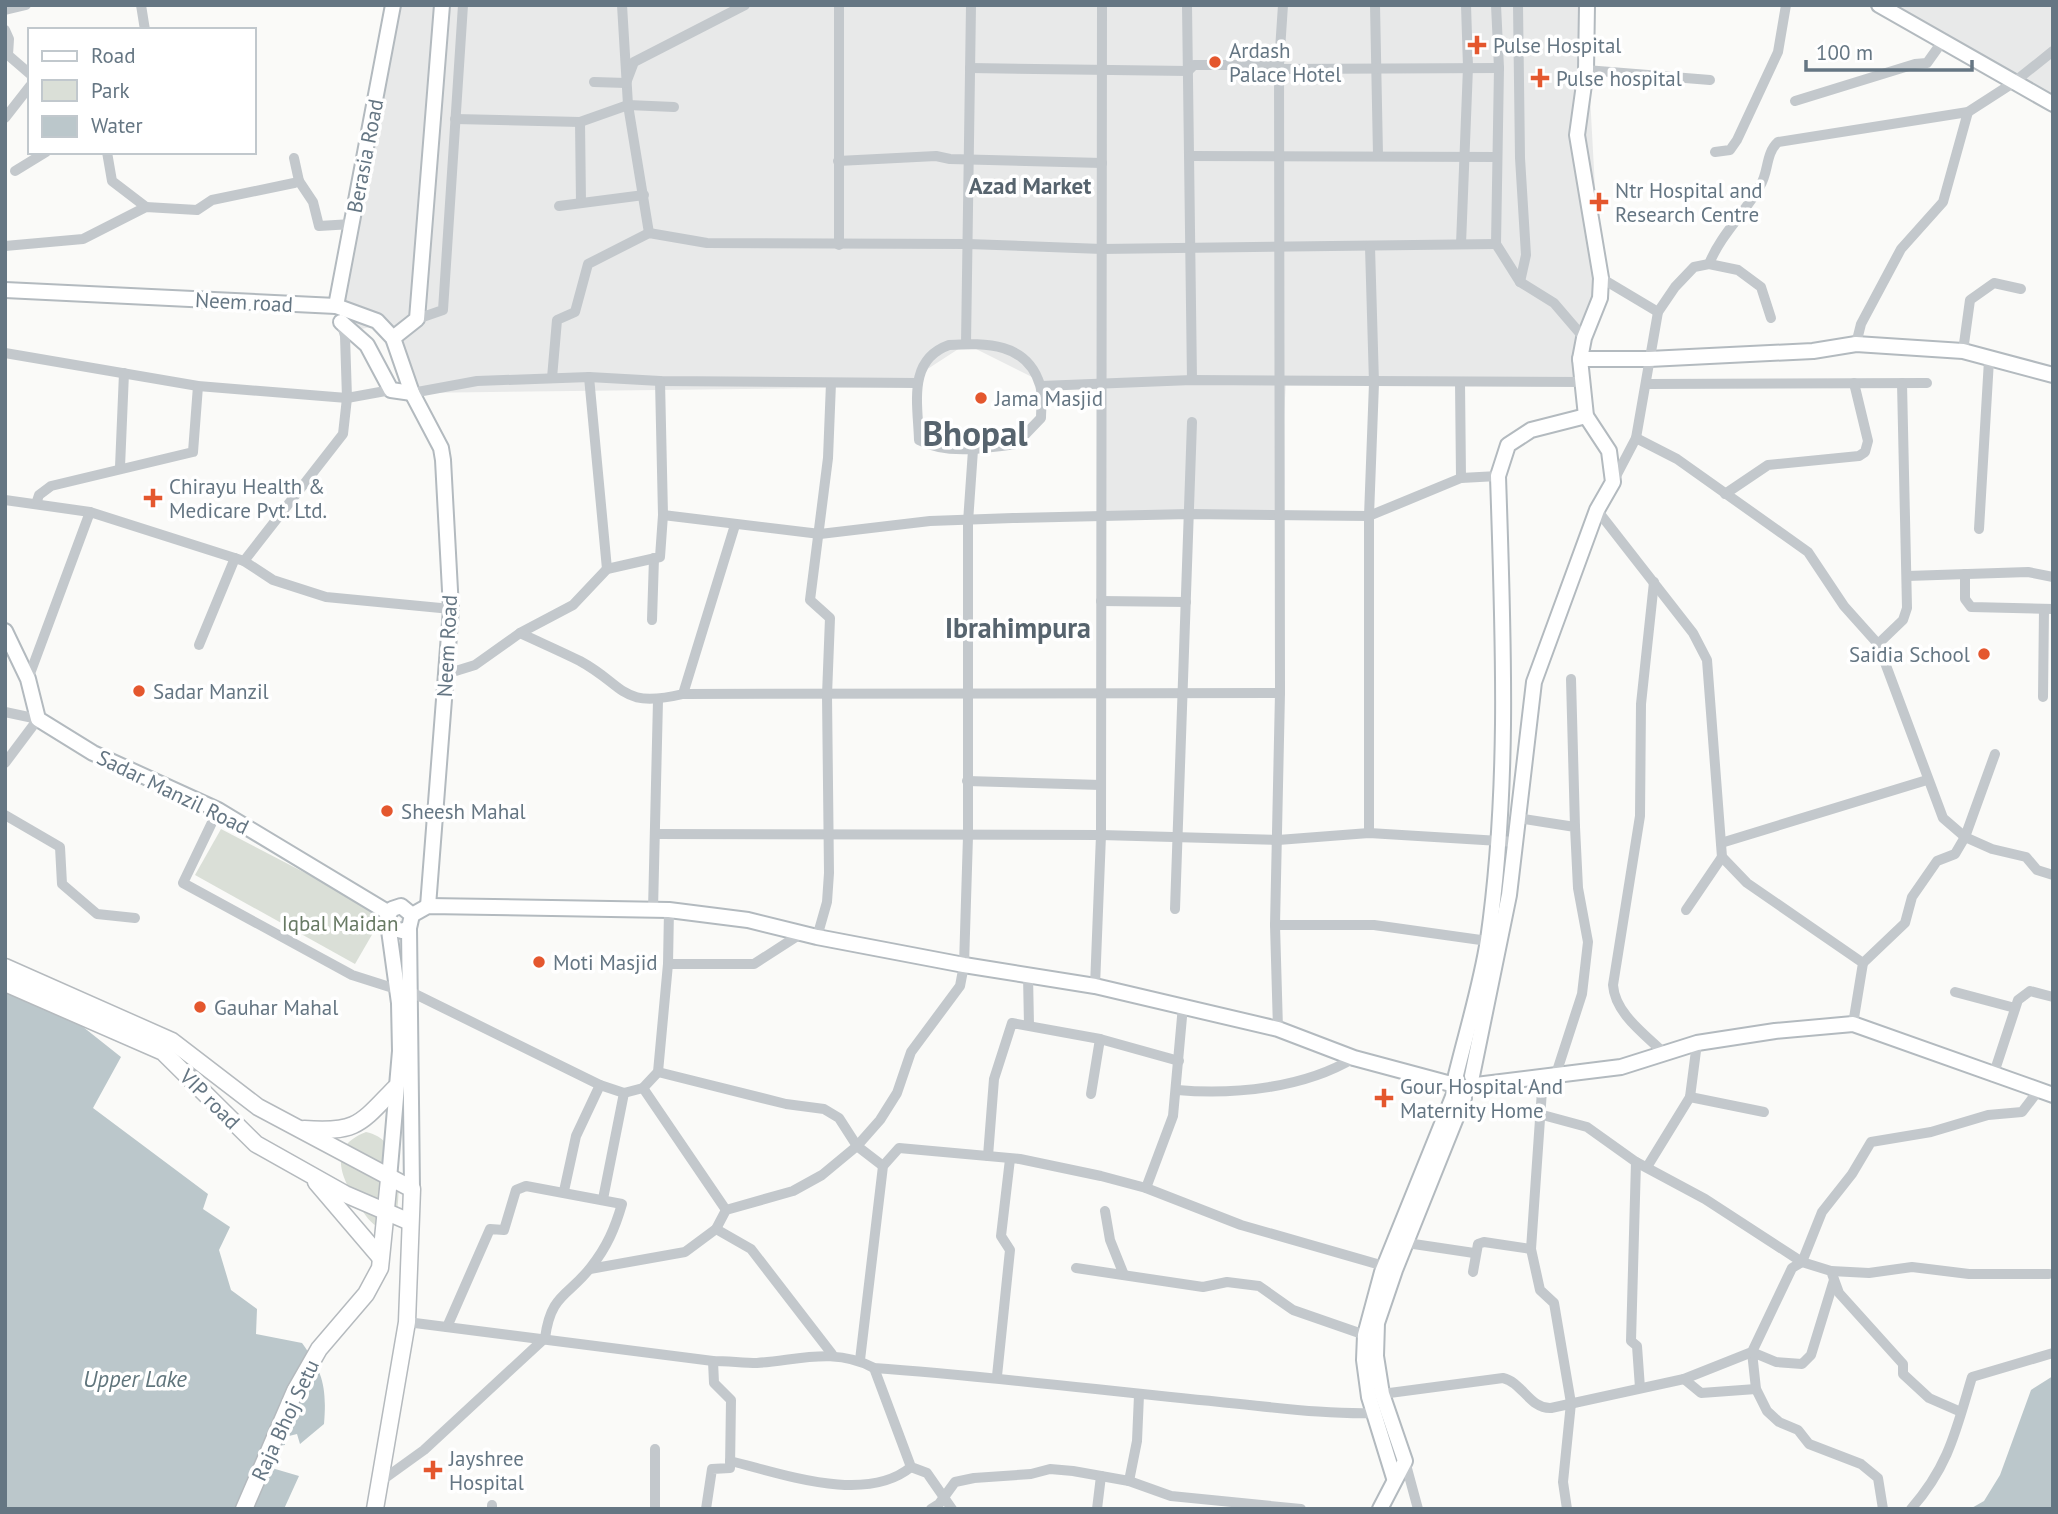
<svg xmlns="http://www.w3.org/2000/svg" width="2058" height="1514" viewBox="0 0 2058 1514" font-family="'PT Sans',sans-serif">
<rect width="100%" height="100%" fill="#fafaf8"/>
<g fill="#e8e9e9">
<path d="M393,5H1585L1600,279L1584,382L1286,381L1278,517L1101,515L1102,381L1042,382L966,344L900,387L414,393L380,325L343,333L336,306Z"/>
<path d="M1876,5H2053V97Z"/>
</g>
<g fill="#dadfd7">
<path d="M221,829L384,914L355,964L195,875Z"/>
<path d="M366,1132C401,1139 401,1184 397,1213L381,1228C370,1224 365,1215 359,1205C342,1179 326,1147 366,1132Z"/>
</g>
<g fill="#bbc7cb">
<path d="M5,965L121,1057L93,1108L208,1194L203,1209L230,1227L219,1250L231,1290L257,1309L256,1334L302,1343C323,1372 327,1387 324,1424L300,1444L297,1434L285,1437V1445L267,1447L265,1466L299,1476L284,1509H5Z"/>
<path d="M2053,1376V1509H1970L1984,1501L2000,1475L2031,1390Z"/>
</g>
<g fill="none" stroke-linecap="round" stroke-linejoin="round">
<g stroke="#b3babf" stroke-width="18">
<g id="secondary">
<path d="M1879,5L2053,104"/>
<path d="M5,290L336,306L377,321L393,338L412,393L441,448L443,460L451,609L428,906"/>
<path d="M336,306L393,5"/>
<path d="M341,322L367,345L391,390L412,393"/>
<path d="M393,338L417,319L442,5"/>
<path d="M1580,359H1649L1813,351L1856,344L1963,351L2053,375"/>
<path d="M5,631L28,679L38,719L93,753L218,810L389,913"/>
<path d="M412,915L428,906L669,910L748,920L817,937L964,965L1095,986L1278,1029L1354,1058L1451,1084"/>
<path d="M388,923L399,1003L400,1051L389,1179"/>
<path d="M409,928L402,931L391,928L387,918L392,909L401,906L412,915L409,928L412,1189"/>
<path d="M1456,1075C1467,1030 1481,985 1488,940C1510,786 1503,631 1498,476L1508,445L1531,430L1586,416"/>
<path d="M1472,1076L1509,895L1534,682L1597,510L1613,482L1609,451L1586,416L1580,359L1584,338L1600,298L1601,278L1577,135L1586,70L1587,5"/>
<path d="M1476,1085L1621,1067L1697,1043L1775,1031L1853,1024L2053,1095"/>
<path d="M1394,1478L1369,1397L1364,1360L1365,1335L1382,1272L1454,1094"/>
<path d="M1380,1509L1405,1461L1382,1394L1376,1356L1377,1323L1395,1270L1464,1098"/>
</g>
</g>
<g stroke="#b5babe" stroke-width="19">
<g id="primary">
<path d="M5,967L172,1041L258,1107L412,1189L407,1322L375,1509"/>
<path d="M5,983L163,1052L256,1144L345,1194L410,1222"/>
<path d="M304,1129C357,1133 360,1124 395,1088"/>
<path d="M316,1182L380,1257"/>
<path d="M244,1509L295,1391L319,1349L366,1294L380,1268L389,1179"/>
</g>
</g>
<g stroke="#c3c8cc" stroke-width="10">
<path d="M141,5L145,30"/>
<path d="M622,5L628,105L649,233"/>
<path d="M1187,5L1192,380"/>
<path d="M1375,5L1378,155"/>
<path d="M1496,5L1499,68L1496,244L1520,282L1554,303L1584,338"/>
<path d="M1518,5L1520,158L1526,255L1520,282"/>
<path d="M5,10L26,5"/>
<path d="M5,30L9,39L8,55L30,74"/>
<path d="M970,68L1188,71L1194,65H1279"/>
<path d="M1279,69L1499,68"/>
<path d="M1586,70L1710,80"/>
<path d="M594,82L626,83L634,62L745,5"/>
<path d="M1795,101L1915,64L1927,63L1942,42"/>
<path d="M5,118L30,86"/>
<path d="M455,119L580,122L628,105L674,107"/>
<path d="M580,122L581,203"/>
<path d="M107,152L112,181L146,207"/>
<path d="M1715,152L1730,150L1737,140L1778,52L1786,5"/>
<path d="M1190,156L1497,157"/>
<path d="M838,161L936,156L950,159L1102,163"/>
<path d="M15,171L46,152"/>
<path d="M299,181L313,202L319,226L352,224"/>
<path d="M559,206L644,195"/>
<path d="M1461,244L1468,67L1466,5"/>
<path d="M839,245V5"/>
<path d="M5,246L83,239L146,207L197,210L212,200L294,183L299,181L294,158"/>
<path d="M1709,264C1721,234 1745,213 1760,186C1769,172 1765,154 1778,142L1968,112L2013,83L2053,51"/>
<path d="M1601,278L1658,312"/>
<path d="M417,319L443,310L463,5"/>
<path d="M966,344L971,5"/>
<path d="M1856,344L1861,324L1901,249L1943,202L1968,112"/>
<path d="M949,345C986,343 1027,342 1040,385C1043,394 1041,408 1041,418L1016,444C986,448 947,455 919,440C918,404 907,360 949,345Z"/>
<path d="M1963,351L1970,300L1994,283L2021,289"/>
<path d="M5,353L198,386L347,398L391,390"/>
<path d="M589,377L607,569"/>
<path d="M552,378L557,320L575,312L588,264L649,233L707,243L968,244L1102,249L1496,244"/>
<path d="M1460,382L1461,478"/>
<path d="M1647,384L1927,383"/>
<path d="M1041,386L1192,380L1584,382"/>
<path d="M412,393L477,381L589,377L660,381L917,383"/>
<path d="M1636,438L1677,459L1808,552L1844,606L1878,644L1943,818L1965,837L1992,849L2026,857L2037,870L2053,875"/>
<path d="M120,467L124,373"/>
<path d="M1613,482L1636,438L1658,312L1675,287L1694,267L1709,264L1738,270L1761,287L1771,318"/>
<path d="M1725,494L1768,465L1859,456L1865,452L1868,441L1854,383"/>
<path d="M5,500L90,512L244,561L273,580L326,597L451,609"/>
<path d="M36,504L39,495L51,486L193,452L198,386"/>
<path d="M1597,510L1693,633L1707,660L1722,857L1747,883L1863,963L1853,1024"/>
<path d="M663,515L820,534L930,521L1013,518L1189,514L1369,516L1461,478L1498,476"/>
<path d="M1979,529L1989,360"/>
<path d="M244,561L343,434L347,398L345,336L341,322"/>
<path d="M1965,574V599L1971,607L2053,609"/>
<path d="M1907,576L2028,572L2053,577"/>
<path d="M1654,582L1641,704L1640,816L1613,985C1615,1014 1646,1035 1665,1054"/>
<path d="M1101,601L1186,602"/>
<path d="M652,620L654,558"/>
<path d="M520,633C539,642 560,651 580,661C626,686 620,709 683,694L735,525"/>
<path d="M1878,644L1903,620L1907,608L1902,383"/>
<path d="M199,645L235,558"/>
<path d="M446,674L475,665L520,633L573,605L607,569L660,557L663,515L660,381"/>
<path d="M28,679L90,512"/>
<path d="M1571,679L1575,827"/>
<path d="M683,694L1280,693"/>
<path d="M2043,697L2044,609"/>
<path d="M5,712L38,719L5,763"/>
<path d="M967,781L1101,785"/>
<path d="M218,810L183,883L352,975L396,989"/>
<path d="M5,815L60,847L62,884L97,914L135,918"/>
<path d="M1518,818L1575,827L1578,888L1588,942L1582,994L1556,1074"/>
<path d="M1369,833V516L1374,383L1370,247"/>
<path d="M655,834L1101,835L1278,840L1369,833L1516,842"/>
<path d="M1721,843L1927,780"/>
<path d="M1175,909L1192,422"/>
<path d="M653,910L658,700"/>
<path d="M1686,910L1722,857"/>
<path d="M1275,925H1374L1495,942"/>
<path d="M817,937L827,902L829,873L827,695L830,618L810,600L828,458L831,383"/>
<path d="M1863,963L1905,923L1912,897L1937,861L1955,854L1965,837L1995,754"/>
<path d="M668,964H754L802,933"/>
<path d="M1028,975L1029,1025"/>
<path d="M1095,986L1101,835L1102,5"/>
<path d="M409,991L600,1085L624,1093L643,1088L658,1072L668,964L669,910"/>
<path d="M1955,992L2015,1008"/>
<path d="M1278,1029L1275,925L1280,693L1279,65L1283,5"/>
<path d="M658,1072L786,1104L824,1109L839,1118L857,1146L883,1166"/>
<path d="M1543,1076L1531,1249L1540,1290L1554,1303L1571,1403L1563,1482L1567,1509"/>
<path d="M1993,1076L2018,1000L2030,991L2053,997"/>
<path d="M643,1088L726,1210"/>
<path d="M1177,1090C1235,1095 1304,1088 1354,1058"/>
<path d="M1091,1094L1100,1039L1179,1061"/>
<path d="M1690,1097L1764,1112"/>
<path d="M1539,1114L1587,1127L1636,1162L1705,1199L1802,1262L1831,1271L1839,1293L1903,1364V1374L1929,1398L1961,1412"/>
<path d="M988,1156L994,1079L1012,1023L1100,1039"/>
<path d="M1636,1162L1631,1341L1637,1346L1640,1388"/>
<path d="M1647,1167L1690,1097L1697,1043"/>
<path d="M1146,1188L1173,1116L1183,1006"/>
<path d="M564,1191L576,1136L600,1085"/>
<path d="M603,1199L624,1093"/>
<path d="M1105,1211L1110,1240L1124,1275"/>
<path d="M716,1229L751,1249L832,1354"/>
<path d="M1407,1243L1474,1253"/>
<path d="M1076,1268L1203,1287L1227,1282L1259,1286L1293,1310L1365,1335"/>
<path d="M590,1269L685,1252L716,1229L726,1210L793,1191L822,1175L857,1146L880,1120L897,1093L911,1052L960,986L964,965L968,836V522L973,450"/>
<path d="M1831,1271L1869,1273L1912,1267L1969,1274H2049"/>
<path d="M1473,1272L1478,1244L1484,1242L1531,1249"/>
<path d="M1834,1280L1811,1355L1802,1364L1776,1362L1752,1352L1756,1389L1767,1411L1779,1422L1798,1430L1809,1444L1861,1464L1878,1478L1883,1509"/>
<path d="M407,1322L713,1361C728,1361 743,1363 757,1363C799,1360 835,1347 874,1368C990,1376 1105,1391 1220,1402C1273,1407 1327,1415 1380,1413"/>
<path d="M860,1360L883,1166L899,1148L1020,1159L1101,1176L1146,1188L1241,1225L1391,1268"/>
<path d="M874,1368L911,1467L927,1473L952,1509"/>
<path d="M997,1376L1010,1250L1001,1236L1010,1159"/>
<path d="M1684,1379L1701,1393L1756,1389"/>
<path d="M1382,1394L1503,1378C1522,1382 1530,1409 1551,1408L1684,1379L1752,1352L1792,1268L1802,1262L1822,1212L1852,1174L1871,1142L1931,1132L1988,1115L2022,1112L2038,1091"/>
<path d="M655,1449V1509"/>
<path d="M730,1461C781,1473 865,1505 911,1467"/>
<path d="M1405,1461L1418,1509"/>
<path d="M381,1481L424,1450L545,1338C551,1293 568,1297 591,1267C607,1247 615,1228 622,1204L526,1186L516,1190L504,1230L490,1229L447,1327"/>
<path d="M1129,1481L1137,1441L1139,1395"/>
<path d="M492,1505V1509"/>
<path d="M706,1509L712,1469L730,1468L731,1400L714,1383L713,1361"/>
<path d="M931,1509L939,1504L955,1482L974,1478L1031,1474L1050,1469L1073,1471L1129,1481L1171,1496L1301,1509"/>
<path d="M1097,1509L1101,1476"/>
<path d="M1911,1509C1949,1466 1956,1430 1972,1377L2053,1353"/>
</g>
<use href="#secondary" stroke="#fff" stroke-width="14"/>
<use href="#primary" stroke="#fff" stroke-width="16"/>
</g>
<g fill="#e4572e" stroke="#fff" stroke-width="2.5">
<path d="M1473.5 34.5h7v7h7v7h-7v7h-7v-7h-7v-7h7z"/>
<circle cx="1215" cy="62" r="7"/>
<path d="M1536.5 67.5h7v7h7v7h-7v7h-7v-7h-7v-7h7z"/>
<path d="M1595.5 191.5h7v7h7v7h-7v7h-7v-7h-7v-7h7z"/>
<circle cx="981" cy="398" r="7"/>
<path d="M149.5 487.5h7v7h7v7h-7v7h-7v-7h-7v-7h7z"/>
<circle cx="1984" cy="654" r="7"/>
<circle cx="139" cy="691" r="7"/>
<circle cx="387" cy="811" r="7"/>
<circle cx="539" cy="962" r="7"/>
<circle cx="200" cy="1007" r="7"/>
<path d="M1380.5 1087.5h7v7h7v7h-7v7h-7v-7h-7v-7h7z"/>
<path d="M429.5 1459.5h7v7h7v7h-7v7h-7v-7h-7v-7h7z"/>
</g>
<g text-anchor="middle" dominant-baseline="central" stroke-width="7" stroke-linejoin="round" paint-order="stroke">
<g font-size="21" fill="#657683" stroke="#fff" text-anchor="start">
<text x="1493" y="45">Pulse Hospital</text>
<text x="1229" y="50">Ardash<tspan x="1229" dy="24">Palace Hotel</tspan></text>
<text x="1556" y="78">Pulse hospital</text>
<text x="1615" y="190">Ntr Hospital and<tspan x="1615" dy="24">Research Centre</tspan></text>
<text x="995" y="398">Jama Masjid</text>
<text x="169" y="486">Chirayu Health &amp;<tspan x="169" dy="24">Medicare Pvt. Ltd.</tspan></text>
<text x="1970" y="654" text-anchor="end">Saidia School</text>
<text x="153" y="691">Sadar Manzil</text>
<text x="401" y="811">Sheesh Mahal</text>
<text x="553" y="962">Moti Masjid</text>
<text x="214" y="1007">Gauhar Mahal</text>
<text x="1400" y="1086">Gour Hospital And<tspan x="1400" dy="24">Maternity Home</tspan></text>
<text x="449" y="1458">Jayshree<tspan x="449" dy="24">Hospital</tspan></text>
</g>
<g font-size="21" fill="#657683" stroke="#fff">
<text transform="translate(365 156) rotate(-79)">Berasia Road</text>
<text transform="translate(244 302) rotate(3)">Neem road</text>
<text transform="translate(447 646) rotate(-87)">Neem Road</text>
<text transform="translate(173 792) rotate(26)">Sadar Manzil Road</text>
<text transform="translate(210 1099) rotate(45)">VIP road</text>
<text transform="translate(285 1420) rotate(-65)">Raja Bhoj Setu</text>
</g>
<g font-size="21" fill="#687a64" stroke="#fff">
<text x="340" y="923">Iqbal Maidan</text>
</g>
<g font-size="23" font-weight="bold" fill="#57646e" stroke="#fff">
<text x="1030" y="185">Azad Market</text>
</g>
<g font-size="23" font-style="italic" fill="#60757c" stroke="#fff">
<text x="135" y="1378">Upper Lake</text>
</g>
<g font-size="28" font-weight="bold" fill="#57646e" stroke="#fff">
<text x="1018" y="627">Ibrahimpura</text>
</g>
<g font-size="35" font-weight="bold" fill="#57646e" stroke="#fff">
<text x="975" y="433">Bhopal</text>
</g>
</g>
<rect width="2058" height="1514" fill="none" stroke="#657683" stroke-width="14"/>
<rect x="28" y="28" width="228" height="126" fill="#ffffff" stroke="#c1c8cd" stroke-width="2"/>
<rect x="42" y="51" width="35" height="10" fill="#ffffff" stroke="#c1c8cd" stroke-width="2"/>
<text x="91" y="63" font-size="21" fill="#657683">Road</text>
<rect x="42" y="80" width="35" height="21" fill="#dadfd7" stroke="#c1c8cd" stroke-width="2"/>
<text x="91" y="98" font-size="21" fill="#657683">Park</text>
<rect x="42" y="116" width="35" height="21" fill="#bbc7cb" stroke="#c1c8cd" stroke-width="2"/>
<text x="91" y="133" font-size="21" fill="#657683">Water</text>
<path d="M1806 60v10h166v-10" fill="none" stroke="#657683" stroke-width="3.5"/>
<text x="1816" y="60" font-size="21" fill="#657683" stroke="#ffffff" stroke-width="5" paint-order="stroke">100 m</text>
</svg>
